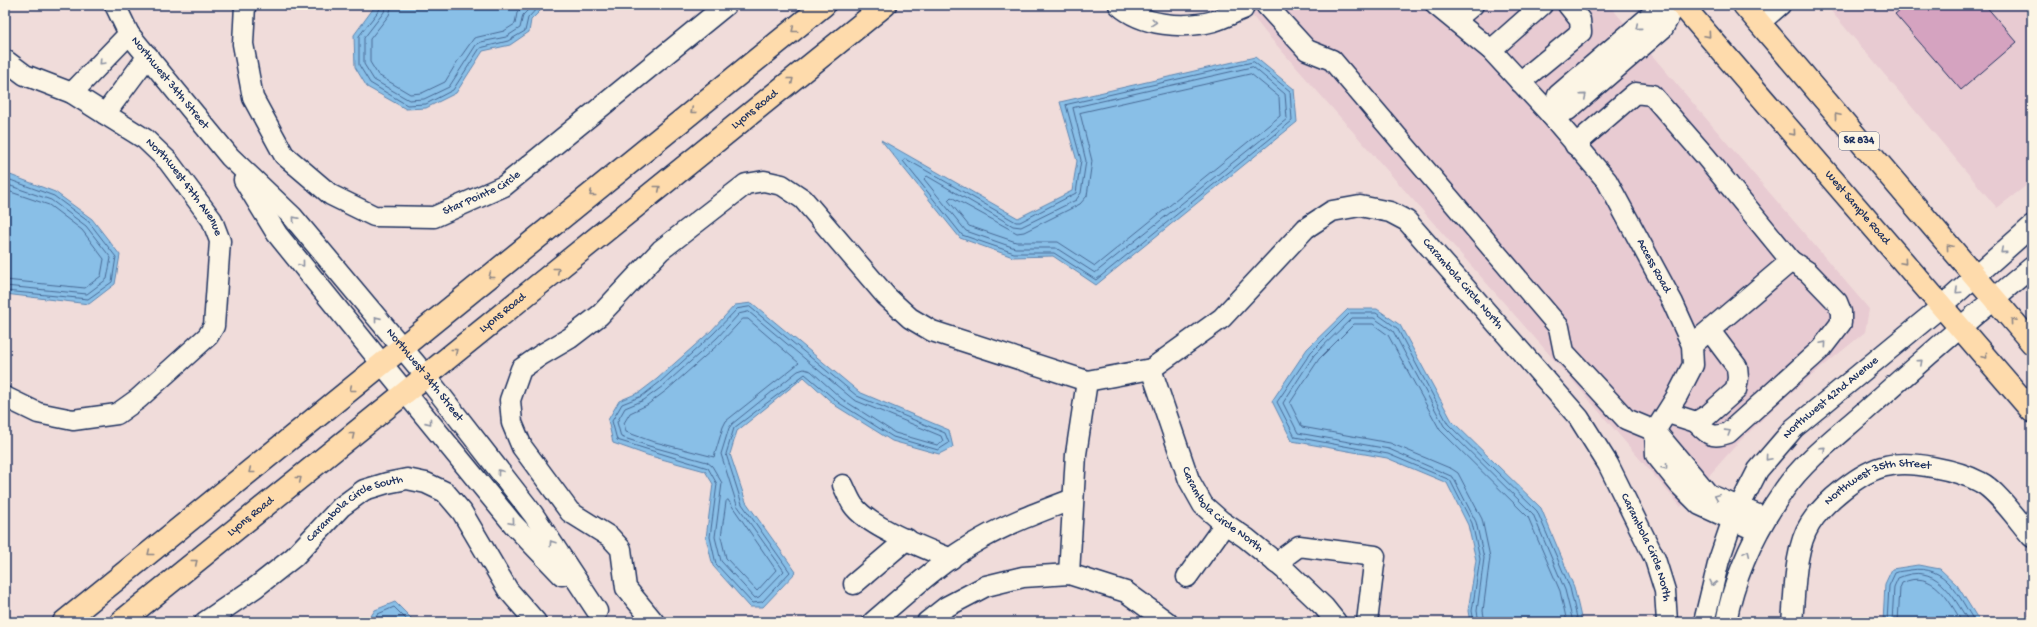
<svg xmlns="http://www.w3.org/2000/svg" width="2037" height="627" viewBox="0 0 2037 627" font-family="'Gochi Hand',sans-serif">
<rect width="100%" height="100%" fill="#f0dcda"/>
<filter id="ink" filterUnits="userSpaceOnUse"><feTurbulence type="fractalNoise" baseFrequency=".025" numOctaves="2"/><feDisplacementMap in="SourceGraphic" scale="8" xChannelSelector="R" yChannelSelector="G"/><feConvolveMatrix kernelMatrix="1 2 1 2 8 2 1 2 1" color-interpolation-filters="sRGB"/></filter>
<g filter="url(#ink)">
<g fill="#e8cbd2">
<path d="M1244,5H1609L1869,309L1865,332L1782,400L1738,443L1681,507L1572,380L1265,32Z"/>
<path d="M1826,5H2032V181L1997,208Z"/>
</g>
<g fill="#89bfe7" stroke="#5d85b0">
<path d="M379,5H546L531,20L529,32L510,45L483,51L456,93L426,108L406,109L367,87L355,67L354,35L373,9Z"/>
<path d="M1255,57L1294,89L1297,122L1096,285L1053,256L1013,257L960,238L881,140L1018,218L1072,191L1077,161L1060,102Z"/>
<path d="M5,173L55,192L92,219L120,255L115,284L89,304L5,294Z"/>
<path d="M752,303L859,392L949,430L953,447L939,454L892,441L836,406L804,377L737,431L730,454L746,502L796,572L763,607H750L713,566L706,538L713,484L705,471L647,455L613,443L608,420L619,401L640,392L657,379L711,331L735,305Z"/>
<path d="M1348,309H1377L1400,325L1452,421L1541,508L1574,587L1582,622H1470L1468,611L1476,560L1468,525L1447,483L1387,458L1292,441L1272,401L1307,349Z"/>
<path d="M1918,565L1940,569L1957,585L1980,622H1883L1885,584L1892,569Z"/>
<path d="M395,602L415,622H367L375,610Z"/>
</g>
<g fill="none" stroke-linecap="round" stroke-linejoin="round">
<g stroke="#476995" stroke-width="1">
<path d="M381,5L380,9L359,36V65L370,83L407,105L426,104L453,90L480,48L508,41L525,31L528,18L540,5"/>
<path d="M386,5L384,12L364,38V64L374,80L409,100L424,99L449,87L476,45L481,42L506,37L520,28L523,15L533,5"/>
<path d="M392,5L389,15L370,39V62L378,75L410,94L422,93L445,82L457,62L474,38L504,31L515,24L517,13L525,5"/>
<path d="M1254,62L1290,91L1292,121L1096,280L1054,253H1014L962,235L903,161L906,159L1016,222H1020L1076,193L1081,160L1066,105Z"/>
<path d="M1253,67L1285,94L1287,119L1095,273L1056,248H1015L966,231L924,179L927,176L1013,226L1021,227L1076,200L1081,193L1086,161L1073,108Z"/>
<path d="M1251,74L1279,97L1280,116L1095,266L1058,242H1016L969,226L948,200L951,197L1017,233L1024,232L1080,204L1087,196L1092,161L1080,113Z"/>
<path d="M5,178L54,196L89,222L116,257L112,282L88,299L5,291"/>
<path d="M5,184L51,200L86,226L111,258L107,279L87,294L5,286"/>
<path d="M5,190L49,205L82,230L104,259L101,276L85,288L5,280"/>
<path d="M750,307L857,396L945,433L949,443L938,450L893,437L839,403L805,374L734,428L726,454L742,504L790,572L762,602L752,603L716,564L710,537L717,484L708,468L617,440L612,421L622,404L642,396L660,382L713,334L737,309Z"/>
<path d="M749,312L854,400L941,436L943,441L937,445L895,433L842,399L811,371L804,369L798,371L732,424L729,428L721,454L737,505L784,571L759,597L755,598L721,561L715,537L722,483L712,466L707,462L649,446L621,437L617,422L625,408L644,400L663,386L717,338L739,314Z"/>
<path d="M743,319H748L799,363L726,421L723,427L714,457L651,441L626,432L624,423L630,413L647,405L667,390L721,342Z"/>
<path d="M728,500L776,570L757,591L726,558L721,537L726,502Z"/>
<path d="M372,622L378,614L394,607L409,622"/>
<path d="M1474,622L1472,611L1480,559L1472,523L1450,480L1388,454L1295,437L1277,402L1311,352L1350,313H1376L1397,328L1448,424L1537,511L1570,588L1578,622"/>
<path d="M1479,622L1477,611L1484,558L1476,522L1453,477L1389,449L1298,433L1283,403L1314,355L1352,318H1374L1393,331L1444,426L1533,514L1565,590L1573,622"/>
<path d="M1485,622L1483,611L1490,557L1482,519L1458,473L1452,469L1390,443L1302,427L1290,403L1319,359L1354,324H1373L1388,335L1440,430L1528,517L1560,591L1567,622"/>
<path d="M1887,622L1889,586L1895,573C1899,571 1905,571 1910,570C1947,564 1958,596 1975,622"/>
<path d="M1892,622L1894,587L1898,578C1936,561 1952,595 1969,622"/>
<path d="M1898,622L1900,588L1902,583C1933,568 1949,601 1962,622"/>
</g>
</g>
<path fill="#d5a3c0" stroke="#1b2f5e" d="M1906,5H1985L2017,42L1961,90L1895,14Z"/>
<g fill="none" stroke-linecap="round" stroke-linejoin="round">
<g stroke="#1b2f5e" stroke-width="23">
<g id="minor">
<path id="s1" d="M115,5L129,34L230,157L292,216L425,375L533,514L597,611"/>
<path id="s2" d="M245,5L243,44L253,98L284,155L331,195L374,216L434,217L504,186L726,5"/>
<path d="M1119,5C1142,26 1184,29 1214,21C1224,18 1233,13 1243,9L1244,5"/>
<path d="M1266,5L1307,50L1332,60L1559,327L1564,352L1626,419L1655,431L1708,494L1765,518"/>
<path id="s3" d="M1436,5L1491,50L1551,115L1607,181L1673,303L1692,345L1693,365L1677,396L1655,431L1656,455L1680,485L1700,505L1757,531"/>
<path d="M1455,20L1473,5"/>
<path d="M1759,23L1780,5"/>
<path d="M1491,50L1542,5"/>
<path id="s4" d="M5,60L25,75L72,93L105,114L145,139L168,161L212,220L220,241L214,326L208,336L138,399L117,414L73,420L38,413L5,397"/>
<path d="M1520,82L1581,32L1580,20L1568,5"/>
<path d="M72,93L129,34"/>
<path d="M105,114L148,56"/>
<path d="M1551,115L1568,110L1663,28L1675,5"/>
<path d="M1551,115L1558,95L1650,16L1670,5"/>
<path d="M1575,145L1635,93L1652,95L1706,157L1791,261L1692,345"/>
<path d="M244,180L277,234L383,365L513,524L562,575"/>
<path id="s5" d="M1151,369L1189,480L1203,505L1221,521L1246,538L1284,569L1324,607L1336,622"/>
<path d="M1668,413L1696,422L1708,415L1736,390L1738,378L1737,367L1710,331"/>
<path d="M1696,422C1708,434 1711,439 1728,433L1821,349L1841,323V312L1837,302L1808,272L1791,261"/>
<path d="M843,485C846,491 849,499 853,505C868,527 925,548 951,559"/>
<path d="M1276,563L1299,546L1375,556L1367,622"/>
<path id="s6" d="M1069,574L1076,454L1087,381L1151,369L1222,318L1306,228L1332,211L1360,206L1390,212L1407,221L1579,418L1608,464L1655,559L1665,591L1667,622"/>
<path d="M1187,577L1225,524"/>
<path d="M854,584L907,539"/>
<path id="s7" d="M205,622L256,587L294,557L341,507L364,490L387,483L407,479L426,483L445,492L462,512L508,590L536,622"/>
<path d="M654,622L626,588L621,549L610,537L570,512L522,447L512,423L510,400L521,369L541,355L570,338L600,315L661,250L746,184L764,181L782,185L803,199L886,296L910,318L932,331L1087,381"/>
<path d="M873,622C907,593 941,561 981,539C1011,522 1042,511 1073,499"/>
<path d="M927,622L946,607L986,586L1023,577L1069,574L1126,592L1167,622"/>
<path id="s8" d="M1704,622L1719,560L1733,519L1758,470L1794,428L1942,306L2032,226"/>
<path d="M1726,622C1735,573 1756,530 1784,490C1804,461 1838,435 1864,412C1920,362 1975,314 2032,267"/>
<path id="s9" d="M1792,622C1795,593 1794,549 1810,524C1823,503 1861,471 1886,466C1910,460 1958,470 1980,482C1997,490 2019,522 2032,537"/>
</g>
</g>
<g stroke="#1b2f5e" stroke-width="25">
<g id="major">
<path id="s10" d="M1682,5L2032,411"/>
<path d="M1744,5L2032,343"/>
<path d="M64,622L824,5"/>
<path id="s11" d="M121,622L885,5"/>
</g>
</g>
<use href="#minor" stroke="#fcf5e5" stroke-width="20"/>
<use href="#major" stroke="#fedbac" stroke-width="22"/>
</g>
<defs><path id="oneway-chevron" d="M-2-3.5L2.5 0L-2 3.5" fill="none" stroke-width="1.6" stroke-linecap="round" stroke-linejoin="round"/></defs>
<g stroke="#8c92a2">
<use href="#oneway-chevron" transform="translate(1154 22) rotate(5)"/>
<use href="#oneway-chevron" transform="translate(1638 27) rotate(140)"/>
<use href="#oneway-chevron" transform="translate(102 62) rotate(134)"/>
<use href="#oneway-chevron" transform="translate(1584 96) rotate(-40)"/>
<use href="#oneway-chevron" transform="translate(295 219) rotate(-131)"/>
<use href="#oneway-chevron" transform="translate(2003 251) rotate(139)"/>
<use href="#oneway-chevron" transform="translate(302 264) rotate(51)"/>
<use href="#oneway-chevron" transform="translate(1958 291) rotate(137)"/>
<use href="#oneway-chevron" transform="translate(377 319) rotate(-129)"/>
<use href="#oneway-chevron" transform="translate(1824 344) rotate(-49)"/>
<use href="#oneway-chevron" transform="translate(1920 362) rotate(-42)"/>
<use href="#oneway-chevron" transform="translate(429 422) rotate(51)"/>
<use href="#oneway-chevron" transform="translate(1728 432) rotate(-32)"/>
<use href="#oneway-chevron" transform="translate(1823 449) rotate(-42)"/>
<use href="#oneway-chevron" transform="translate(1768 458) rotate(131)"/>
<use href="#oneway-chevron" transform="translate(1665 467) rotate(52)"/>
<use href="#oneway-chevron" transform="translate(500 472) rotate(-128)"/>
<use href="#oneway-chevron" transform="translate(1717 497) rotate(-158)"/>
<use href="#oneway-chevron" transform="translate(512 522) rotate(49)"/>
<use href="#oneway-chevron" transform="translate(552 543) rotate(-123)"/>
<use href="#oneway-chevron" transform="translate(1747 553) rotate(-66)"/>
<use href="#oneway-chevron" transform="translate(1713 583) rotate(103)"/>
</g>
<g stroke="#8c8585">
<use href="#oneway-chevron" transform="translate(794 30) rotate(141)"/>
<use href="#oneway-chevron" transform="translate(1708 35) rotate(49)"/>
<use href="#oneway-chevron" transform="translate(791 80) rotate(-39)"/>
<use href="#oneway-chevron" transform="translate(693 111) rotate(141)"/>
<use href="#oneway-chevron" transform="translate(1837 116) rotate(-130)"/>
<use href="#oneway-chevron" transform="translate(1793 133) rotate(49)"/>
<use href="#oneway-chevron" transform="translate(658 188) rotate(-39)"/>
<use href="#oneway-chevron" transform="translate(592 194) rotate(141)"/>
<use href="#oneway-chevron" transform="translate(1949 247) rotate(-130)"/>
<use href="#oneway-chevron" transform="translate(1904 262) rotate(49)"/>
<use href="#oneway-chevron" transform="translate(557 270) rotate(-39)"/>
<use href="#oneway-chevron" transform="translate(491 276) rotate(141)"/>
<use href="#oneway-chevron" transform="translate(2013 321) rotate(-130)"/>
<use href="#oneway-chevron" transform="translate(455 351) rotate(-39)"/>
<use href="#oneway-chevron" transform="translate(1985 356) rotate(50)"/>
<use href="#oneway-chevron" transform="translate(352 389) rotate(141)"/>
<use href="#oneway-chevron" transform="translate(352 435) rotate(-39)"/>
<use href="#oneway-chevron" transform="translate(251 471) rotate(141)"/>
<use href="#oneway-chevron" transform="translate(299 479) rotate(-39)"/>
<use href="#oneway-chevron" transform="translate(150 553) rotate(141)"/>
<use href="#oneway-chevron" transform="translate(195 562) rotate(-39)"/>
</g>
</g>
<g text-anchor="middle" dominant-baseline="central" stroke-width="4" stroke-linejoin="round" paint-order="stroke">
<rect fill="#fcf5e5" stroke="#5e6a86" stroke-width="1" x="1839" y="132" width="40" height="18" rx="3"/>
<g font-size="11" font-weight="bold" fill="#1b2f5e">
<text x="1859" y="141">SR 834</text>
</g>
<g font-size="12" fill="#1b2f5e" stroke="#fcf5e5">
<text stroke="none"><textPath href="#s1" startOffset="96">Northwest 34th Street</textPath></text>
<text stroke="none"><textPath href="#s11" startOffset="815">Lyons Road</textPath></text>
<text stroke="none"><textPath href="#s4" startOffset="224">Northwest 47th Avenue</textPath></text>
<text stroke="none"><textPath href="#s2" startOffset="382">Star Pointe Circle</textPath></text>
<text stroke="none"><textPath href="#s10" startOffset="268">West Sample Road</textPath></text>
<text stroke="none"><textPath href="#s3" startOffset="343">Access Road</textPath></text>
<text stroke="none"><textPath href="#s6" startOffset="663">Carambola Circle North</textPath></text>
<text stroke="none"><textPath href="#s11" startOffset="491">Lyons Road</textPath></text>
<text stroke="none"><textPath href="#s1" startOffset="484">Northwest 34th Street</textPath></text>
<text stroke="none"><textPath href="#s8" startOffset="265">Northwest 42nd Avenue</textPath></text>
<text stroke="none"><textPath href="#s9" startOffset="185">Northwest 35th Street</textPath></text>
<text stroke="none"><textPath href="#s5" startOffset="162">Carambola Circle North</textPath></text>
<text stroke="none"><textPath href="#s7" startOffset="190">Carambola Circle South</textPath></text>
<text stroke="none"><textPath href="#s11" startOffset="167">Lyons Road</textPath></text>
<text stroke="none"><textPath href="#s6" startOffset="987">Carambola Circle North</textPath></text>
</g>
</g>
<rect width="2037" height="627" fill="none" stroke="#fcf5e5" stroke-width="20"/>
<rect x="10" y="10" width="2017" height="607" fill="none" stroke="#1b2f5e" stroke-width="1.5" filter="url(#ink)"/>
</svg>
